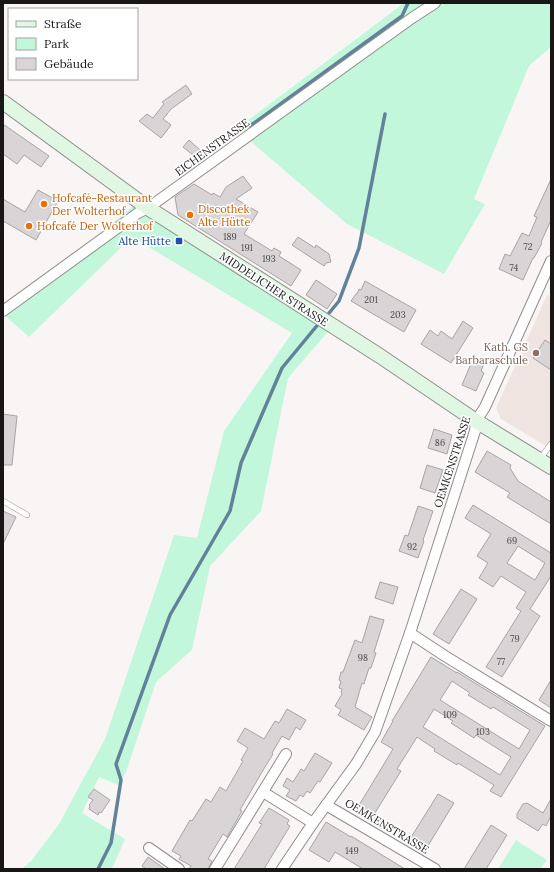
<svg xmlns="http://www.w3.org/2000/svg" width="554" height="872" viewBox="0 0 554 872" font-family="Lora,serif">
<rect width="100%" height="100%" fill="#f9f5f4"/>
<path fill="#f0e4e0" d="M547,295L551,298V449L501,419L496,408Z"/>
<g fill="#c3f7dc">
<path d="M404,3H551V47L529,66L474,199L485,204L444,274L347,224L248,139L239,127Z"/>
<path d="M135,205L333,326L288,378L261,511L210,566L192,650L156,682L126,772L118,785L99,777L82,813L125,839L112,869H22L32,860L59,824L105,739L174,535L197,538L224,431L292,333L132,237L29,337L3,314V311Z"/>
<path d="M516,840L547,860L540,869H498Z"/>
</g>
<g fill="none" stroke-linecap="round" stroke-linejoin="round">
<g stroke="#62829a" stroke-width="3.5">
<path d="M250,126L402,16L408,3"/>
<path d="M325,318L339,301L359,248L385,114"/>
<path d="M98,869L111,843L121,780L116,764L170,615L230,511L241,463L282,368L320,322"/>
</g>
</g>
<g fill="#d9d5d6" stroke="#a8a4a6" fill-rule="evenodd">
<path d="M186,85L192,94L171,109L163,119L171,125L161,138L139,121L147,114L153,118L164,104L162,102Z"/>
<path d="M3,124L49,156L41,167L24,155L17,164L3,154Z"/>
<path d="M189,140L200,150L194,156L183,147Z"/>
<path d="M243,176L252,188L236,199L258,212L244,234L272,251L274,248L281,252L279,256L301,270L291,286L178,215L175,197L194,184L212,195L213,193L220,197L226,187Z"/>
<path d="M551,179V220L541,242L542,243L534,258H533L523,280L499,269L505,254L510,256L522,233L529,236L537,217L534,216Z"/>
<path d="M38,190L58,201L36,240L3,221V199L25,212Z"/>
<path d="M298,237L315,248L316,245L329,254L331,262L326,263L324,266L292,245Z"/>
<path d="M316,280L337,294L327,309L306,295Z"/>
<path d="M365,281L416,310L404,332L351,301L356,294H357L359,289L361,290Z"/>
<path d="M463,321L473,328L451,363L421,344L430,330L438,336L441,331L452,339Z"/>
<path d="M545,340L551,344V370L533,358Z"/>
<path d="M473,359L484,364L481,371L484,373L476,391L462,385Z"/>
<path d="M3,414L17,416L12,465H3Z"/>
<path d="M434,429L452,435L447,454L428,448Z"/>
<path d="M487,451L511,465L510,468L518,481L551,502V524L507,497L510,493L475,472Z"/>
<path d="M427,465L443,470L435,493L420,488Z"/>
<path d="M473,505L551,553V576L530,609L540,616L502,677L486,667L521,611L516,608L526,592L501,576L493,587L479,578L488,563L477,556L491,534L465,518ZM518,546L545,563L535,580L507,563Z"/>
<path d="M418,506L433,511L423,540L424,541L418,558L399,551L405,535L408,536Z"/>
<path d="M3,511L16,517L3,544Z"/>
<path d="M380,582L398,587L393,604L375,598Z"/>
<path d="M461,589L477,599L449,644L433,634Z"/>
<path d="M370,616L384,620L374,652L376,653L371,668H369L364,684L362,683L355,707L372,717L364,730L338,715L341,710L335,706L342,694L341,693L342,689L339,688L341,681L339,680L341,672H343L355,640L362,643Z"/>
<path d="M431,657L457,673V672L545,726L501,797L490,791L494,785L458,763L457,765L439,754L434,751L435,749L417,737L397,769L401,771L373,816L358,807L393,749L381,742L393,721H392ZM452,681L470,693L468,695L491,709L493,707L530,730L519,749L440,700ZM434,709L453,721L451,723L474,738L476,735L511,757L500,775L423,727Z"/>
<path d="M551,680V708L539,700Z"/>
<path d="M287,709L306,720L300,730L296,727L289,740L282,736L272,753L273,754L262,772L240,810L242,811L227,837L223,834L208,859L212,861L208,869H189L191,866L179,859L181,856L172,851L190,820L192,821L206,799L211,802L220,787L226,791L243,761L241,760L248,748L237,741L245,728L264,739L275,721L279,723Z"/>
<path d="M315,753L332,763L320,782L318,781L310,793L307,791L303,797L300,795L296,801L286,796L290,790L283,786L287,778L293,782L301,769L304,771Z"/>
<path d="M94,789L110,800L101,813L99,812L98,815L89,809L90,806L89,805L93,800L88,797Z"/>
<path d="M438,794L454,803L426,849L410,839Z"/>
<path d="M551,799V816L546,826L543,824L538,831L517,818V814L523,804L527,803L543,813Z"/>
<path d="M269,808L289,820L287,824L290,826L264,869H234L262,824L259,823Z"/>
<path d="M326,822L351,837V836L405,869H363L335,852L329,862L309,850Z"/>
<path d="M491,825L507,835L486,869H464Z"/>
<path d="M148,857L165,869H146L142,866Z"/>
</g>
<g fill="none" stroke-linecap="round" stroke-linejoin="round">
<g stroke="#908c8b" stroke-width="6">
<g id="lane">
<path d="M540,459L551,444"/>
<path d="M3,501L27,515"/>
</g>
</g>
<g stroke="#908c8b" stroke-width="12">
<g id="street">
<path d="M3,311L138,213L148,208L412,18L435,3"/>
<path d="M410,633L445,656L551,721"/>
<path d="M263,792L313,823"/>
<path d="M326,805L435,869"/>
<path d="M149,848L179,869"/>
<path d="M215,869L286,754"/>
<path d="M282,869L313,823L356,764L375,732L410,633L475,431L476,421L485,407L551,261"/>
</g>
</g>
<g stroke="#908c8b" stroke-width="16">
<path id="secondary" d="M3,102L148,208L333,326L380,356L476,421L551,467"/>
</g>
<use href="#lane" stroke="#fff" stroke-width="5"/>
<use href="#street" stroke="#fff" stroke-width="10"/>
<use href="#secondary" stroke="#e0f8e3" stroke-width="14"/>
</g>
<g fill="#e8710a" stroke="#fff" stroke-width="1.5">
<circle cx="44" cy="204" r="4"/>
<circle cx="190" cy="215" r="4"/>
<circle cx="29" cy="226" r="4"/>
</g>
<rect fill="#1a4fb4" stroke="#fff" stroke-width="1.5" x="175" y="237" width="8" height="8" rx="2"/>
<circle fill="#8d6e63" stroke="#fff" stroke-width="1.5" cx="536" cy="353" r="4"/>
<g text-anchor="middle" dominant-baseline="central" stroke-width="3" stroke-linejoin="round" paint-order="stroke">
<g font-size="9" fill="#484646">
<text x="230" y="236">189</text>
<text x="528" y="246">72</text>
<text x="247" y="247">191</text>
<text x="269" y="258">193</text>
<text x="514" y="267">74</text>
<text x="371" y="299">201</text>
<text x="398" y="314">203</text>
<text x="440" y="442">86</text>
<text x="512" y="540">69</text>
<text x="412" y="546">92</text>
<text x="515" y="638">79</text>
<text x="363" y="657">98</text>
<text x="501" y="661">77</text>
<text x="450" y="714">109</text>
<text x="483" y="731">103</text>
<text x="352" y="850">149</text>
</g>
<g font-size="11" fill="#181716" stroke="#fff">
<text transform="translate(212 147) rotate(-36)">EICHENSTRASSE</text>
<text transform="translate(274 289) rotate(33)">MIDDELICHER STRASSE</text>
<text transform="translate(452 462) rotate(-72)">OEMKENSTRASSE</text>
<text transform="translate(387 826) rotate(31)">OEMKENSTRASSE</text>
</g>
<g font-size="11" fill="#c56008" stroke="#fff" text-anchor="start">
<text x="52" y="198">Hofcafé-Restaurant<tspan x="52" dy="13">Der Wolterhof</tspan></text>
<text x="198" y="209">Discothek<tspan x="198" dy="13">Alte Hütte</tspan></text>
<text x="37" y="226">Hofcafé Der Wolterhof</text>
</g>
<g font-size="11" fill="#164399" stroke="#fff" text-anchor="end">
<text x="171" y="241">Alte Hütte</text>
</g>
<g font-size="11" fill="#785e54" stroke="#fff" text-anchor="end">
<text x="528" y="347">Kath. GS<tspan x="528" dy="13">Barbaraschule</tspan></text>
</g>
</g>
<rect width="554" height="872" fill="none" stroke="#181716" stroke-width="8"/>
<rect x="8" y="8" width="130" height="72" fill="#ffffff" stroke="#a3a2a2"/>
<rect x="16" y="21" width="20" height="6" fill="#e0f8e3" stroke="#a3a2a2"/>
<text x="44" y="28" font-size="12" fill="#181716">Straße</text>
<rect x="16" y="38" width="20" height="12" fill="#c3f7dc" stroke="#a3a2a2"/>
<text x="44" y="48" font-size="12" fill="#181716">Park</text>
<rect x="16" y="58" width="20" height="12" fill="#d9d5d6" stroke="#a3a2a2"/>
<text x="44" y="68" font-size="12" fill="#181716">Gebäude</text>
</svg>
